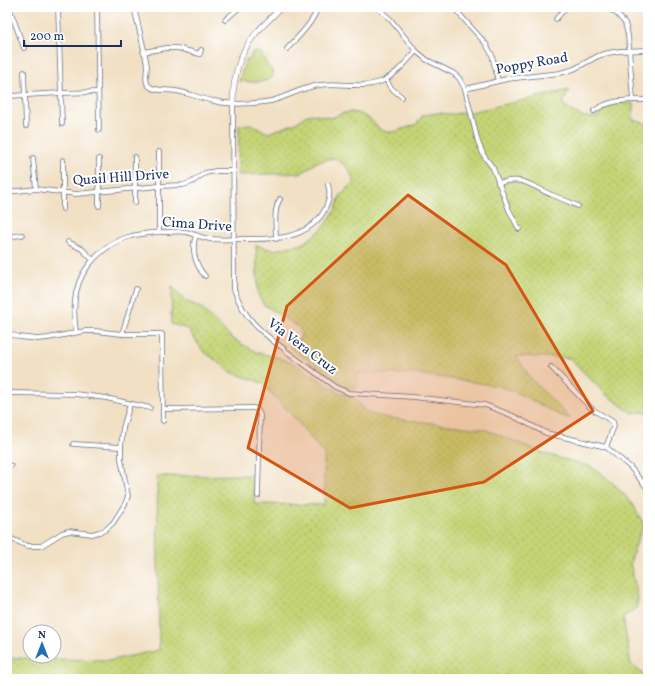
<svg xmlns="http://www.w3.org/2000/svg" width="655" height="686" viewBox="0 0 655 686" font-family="Vollkorn,serif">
<defs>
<pattern id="grass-dots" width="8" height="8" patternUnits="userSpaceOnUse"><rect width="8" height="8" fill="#c4d476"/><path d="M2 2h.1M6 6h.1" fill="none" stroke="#a8b668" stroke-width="1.8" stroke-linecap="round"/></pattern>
</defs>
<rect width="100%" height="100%" fill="#fff"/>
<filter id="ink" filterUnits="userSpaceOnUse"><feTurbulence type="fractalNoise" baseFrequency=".025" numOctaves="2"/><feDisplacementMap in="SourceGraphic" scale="8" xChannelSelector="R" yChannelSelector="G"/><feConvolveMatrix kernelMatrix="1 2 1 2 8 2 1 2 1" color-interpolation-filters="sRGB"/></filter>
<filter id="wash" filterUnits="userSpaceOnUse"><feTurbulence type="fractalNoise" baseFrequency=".012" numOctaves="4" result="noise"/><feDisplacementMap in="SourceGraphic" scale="16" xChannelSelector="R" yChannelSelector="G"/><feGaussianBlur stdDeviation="0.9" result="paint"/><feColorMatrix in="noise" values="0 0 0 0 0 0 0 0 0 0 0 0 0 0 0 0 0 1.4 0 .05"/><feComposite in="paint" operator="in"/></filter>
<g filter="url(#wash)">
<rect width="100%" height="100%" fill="#f1e0c4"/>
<g fill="url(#grass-dots)" stroke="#70826a">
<path d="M569,90L563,103C570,112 586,121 598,116C599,114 600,110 603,108C610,102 624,103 633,103V120L648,124V412L632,413L604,393L570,358L516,356L532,380L570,418L559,415L522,395L499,386L417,374L358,373L356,389H350L343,386L316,365L294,351L290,347L292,343L301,338L300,328L263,304L258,294L256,245L273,250L303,244L320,231L328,221L336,209L340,196L354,182C350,169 345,164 334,158L317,162L302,173L238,175L239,125L251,124L268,133L296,123L305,116L312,114L331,118L344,113L353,112L361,114L370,119L381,130L387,132H393L412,126L417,124L423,115L438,113L452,114L471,112Z"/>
<path d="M172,286L184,300L201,308L233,339L256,352L276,357L295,364L338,392L356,399L366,413L389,418L484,429L549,455L592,467L612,482L632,503L644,525L638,538L630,563L638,598L636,609L623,617L631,665L644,674H648V679H7V658L112,660L159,650L157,476L255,475L254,504L324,505V454L291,414L262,383L233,373L203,351L188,329L171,324Z"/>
</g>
<path fill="#c4d476" stroke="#70826a" d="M256,52L261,53L267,65L272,70L273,77C263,84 251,82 239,81L246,60H250L252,53Z"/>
</g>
<g filter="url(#ink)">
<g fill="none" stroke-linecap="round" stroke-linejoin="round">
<g stroke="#666d82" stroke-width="5.5">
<g id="minor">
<path d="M9,7L24,48"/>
<path d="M58,7L62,124"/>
<path d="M97,7L99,130"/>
<path d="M134,7C138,26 144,46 147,66C147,72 144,82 149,86C155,92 168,89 176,91C189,93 201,99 214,101C229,105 255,104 271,101C288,97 302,87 320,85C340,82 360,89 380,82C394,77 406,62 416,51"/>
<path d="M377,7L390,19L416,51L427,60L453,73L459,78L465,89L478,142L484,156L493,168L509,210L519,229"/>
<path d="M453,7L486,44L492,55L498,81"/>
<path d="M607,7L617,14L625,23L628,35L633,100"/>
<path d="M556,19L566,7"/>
<path d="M225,20L240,7"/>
<path d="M287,49C298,37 313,23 318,7"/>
<path d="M143,52L167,48H177L200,54L201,50"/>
<path d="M24,72L26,126"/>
<path d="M386,79L390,87L402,97"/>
<path d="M465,89L507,79L560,73L574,69L598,56L608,53L620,51L648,50"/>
<path d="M9,96L61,93L97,92"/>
<path d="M233,103L234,289C242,312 252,324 271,339C276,344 281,345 286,351L335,387L349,393L413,397L485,405L511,415L546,433L606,447L630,467L648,489"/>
<path d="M594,111C610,99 629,100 648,100"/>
<path d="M159,152V232"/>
<path d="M135,157V203"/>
<path d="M33,158L36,189"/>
<path d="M99,159V206"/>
<path d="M63,160V209"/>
<path d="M498,183C525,176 529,185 552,195C561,198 569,202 578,206"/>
<path d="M7,192L36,189L76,194L159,186L183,185L192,182L205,173L216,171H234"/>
<path d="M196,235C191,249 195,265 205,276"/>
<path d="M7,237L22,235"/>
<path d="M276,239C276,226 273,210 280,199"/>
<path d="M68,242L82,249L93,260"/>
<path d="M76,332C72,304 74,278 96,257C117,236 137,233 165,232C172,232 179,231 186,232C194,234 201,238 210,239C220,240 232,239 243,239C272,239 301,241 321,216C327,207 332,196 328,185"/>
<path d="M7,333L19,337L38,339L48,338L85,331H95L122,334H162L163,421"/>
<path d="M122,334L136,289"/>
<path d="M551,367L592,409L613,422L614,426L606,447"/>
<path d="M7,393L75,394L106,398L150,408"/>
<path d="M164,409L253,408L257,409L260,415L258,496"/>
<path d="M73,444L121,447"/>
<path d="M7,465L11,466"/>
<path d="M7,537L23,544L28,546H41L62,533L69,531L92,534L99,532L105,530L113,523L125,504L128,496L121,459V447L123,428L130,404"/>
</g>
</g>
<g stroke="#666d82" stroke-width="6">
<path id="tertiary" d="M233,103C233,79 238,56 253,37C261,26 272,18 281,7"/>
</g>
<use href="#minor" stroke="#fff" stroke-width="4"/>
<use href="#tertiary" stroke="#fff" stroke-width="5"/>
</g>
</g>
<path fill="#d45514" fill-opacity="0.2" stroke="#d45514" stroke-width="3" stroke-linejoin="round" d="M408,195L506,265L593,411L484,482L350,508L248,448L287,306Z"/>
<g text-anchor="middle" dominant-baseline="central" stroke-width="4" stroke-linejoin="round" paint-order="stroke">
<g font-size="14" fill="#1b2f5e" stroke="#fff">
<text transform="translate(532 64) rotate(-10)">Poppy Road</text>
<text transform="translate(121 178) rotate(-4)">Quail Hill Drive</text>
<text transform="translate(197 225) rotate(4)">Cima Drive</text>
<text transform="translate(302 347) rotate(37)">Via Vera Cruz</text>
</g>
</g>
<rect width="655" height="686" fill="none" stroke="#fff" stroke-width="24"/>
<g transform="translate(42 644)"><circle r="19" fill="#ffffff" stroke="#a4acbf"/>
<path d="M0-3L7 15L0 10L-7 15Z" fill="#1f6fb2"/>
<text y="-6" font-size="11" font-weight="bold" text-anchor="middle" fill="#1b2f5e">N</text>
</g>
<path d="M24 40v6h97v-6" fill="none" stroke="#1b2f5e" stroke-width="2"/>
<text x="30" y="40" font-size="12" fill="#1b2f5e" stroke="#ffffff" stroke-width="3" paint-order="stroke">200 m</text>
</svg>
